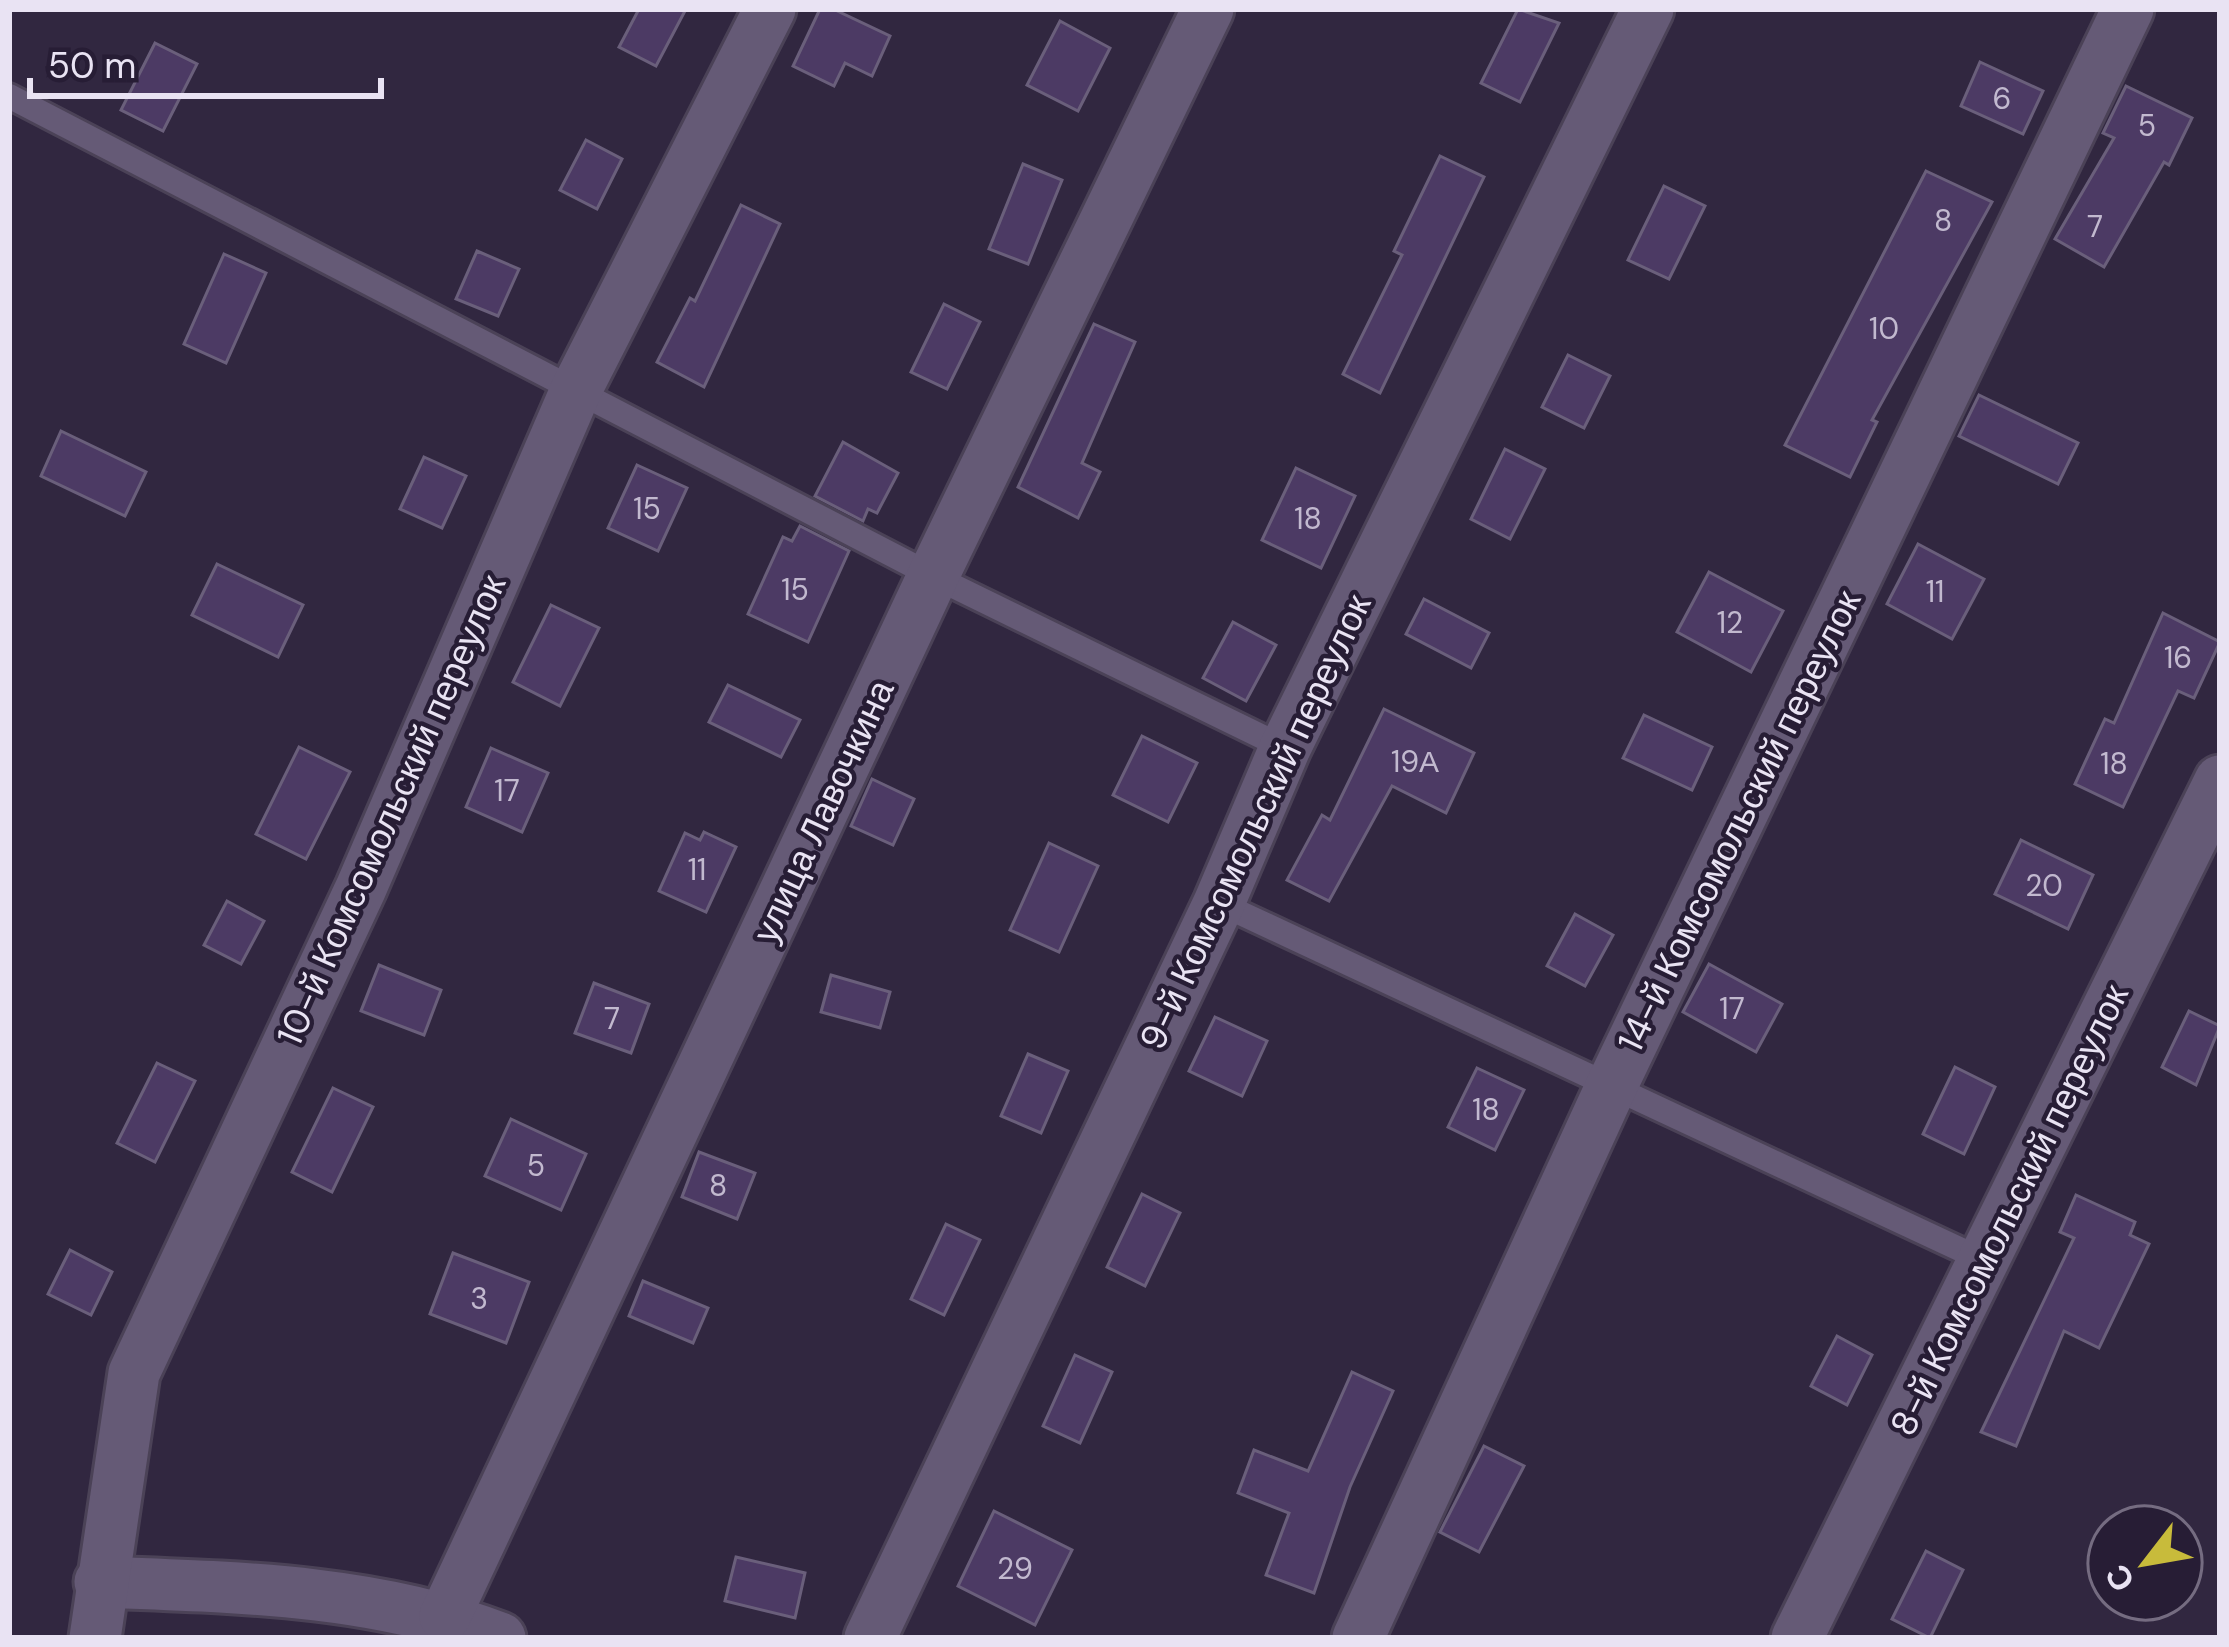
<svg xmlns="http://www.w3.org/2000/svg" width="2229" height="1647" viewBox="0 0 2229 1647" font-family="'DM Sans',sans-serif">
<rect width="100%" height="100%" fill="#312740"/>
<g fill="#4c3a64" stroke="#6a5f7b" stroke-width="3">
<path d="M639,9H686L656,66L619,47Z"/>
<path d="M820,9H833L890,36L872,76L845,63L834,86L793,66Z"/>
<path d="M1518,9L1559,23L1520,102L1481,83Z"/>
<path d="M1060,21L1110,48L1078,111L1027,85Z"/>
<path d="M155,43L197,64L163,131L121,110Z"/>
<path d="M1980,62L2043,91L2023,134L1961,106Z"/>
<path d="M2126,86L2192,118L2169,165L2164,162L2104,267L2055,239L2114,138L2103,133Z"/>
<path d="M586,140L622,159L597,209L560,190Z"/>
<path d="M1440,156L1484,177L1380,393L1343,374L1402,255L1394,251Z"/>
<path d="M1023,164L1062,180L1028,264L989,249Z"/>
<path d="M1926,171L1992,202L1872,420L1877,422L1850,477L1785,445Z"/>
<path d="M1664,186L1705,206L1669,279L1628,260Z"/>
<path d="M741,205L780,224L704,387L657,362L690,298L695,301Z"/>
<path d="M477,251L519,269L498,316L456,299Z"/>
<path d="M224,254L266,273L226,363L184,344Z"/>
<path d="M944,304L980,322L947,389L911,372Z"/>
<path d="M1094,324L1135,342L1082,463L1100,472L1078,518L1018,487Z"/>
<path d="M1568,355L1610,376L1584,428L1542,407Z"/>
<path d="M1979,395L2078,443L2058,484L1959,436Z"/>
<path d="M61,431L146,472L125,516L41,476Z"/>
<path d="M843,442L898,473L877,513L868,509L863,521L815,496Z"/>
<path d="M1505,449L1545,469L1510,539L1471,519Z"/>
<path d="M424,457L466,476L442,528L400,509Z"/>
<path d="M637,465L687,488L658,551L608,528Z"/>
<path d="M1296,468L1355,496L1321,568L1262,540Z"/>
<path d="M800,526L849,551L808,642L748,614L783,537L792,541Z"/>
<path d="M1918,544L1984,579L1952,639L1887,604Z"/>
<path d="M217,564L303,605L278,657L192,615Z"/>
<path d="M1709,572L1783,611L1751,672L1677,632Z"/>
<path d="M1424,599L1489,633L1471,668L1406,634Z"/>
<path d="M551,605L599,628L560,706L513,682Z"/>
<path d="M2163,613L2220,642L2194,698L2178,691L2123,807L2075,784L2105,719L2114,723Z"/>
<path d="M1233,622L1276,645L1246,701L1203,678Z"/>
<path d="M728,685L800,720L781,757L709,722Z"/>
<path d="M1384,709L1474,753L1446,813L1392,786L1329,901L1287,880L1322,815L1330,820Z"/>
<path d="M1644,715L1712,747L1692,790L1623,758Z"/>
<path d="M1142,736L1197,763L1168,822L1113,795Z"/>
<path d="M299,747L350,772L306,859L256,834Z"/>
<path d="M491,748L548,773L522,832L466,807Z"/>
<path d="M872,779L914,799L893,845L851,826Z"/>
<path d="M704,832L736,847L706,912L659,891L685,833L700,840Z"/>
<path d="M2021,840L2093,875L2068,929L1995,894Z"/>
<path d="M1049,843L1098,866L1059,952L1010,930Z"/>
<path d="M227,901L264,921L241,964L204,945Z"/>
<path d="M1575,914L1613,935L1585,986L1547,966Z"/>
<path d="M1709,964L1782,1004L1756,1052L1683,1012Z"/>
<path d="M379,965L441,990L424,1035L361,1011Z"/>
<path d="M831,975L890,992L880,1028L821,1012Z"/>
<path d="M594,983L649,1004L631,1053L575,1033Z"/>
<path d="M2189,1011L2220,1026L2196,1085L2162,1067Z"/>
<path d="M1215,1017L1267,1041L1242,1096L1189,1071Z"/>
<path d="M1028,1054L1068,1071L1041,1133L1001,1116Z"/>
<path d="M157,1063L195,1081L155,1162L117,1143Z"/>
<path d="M1955,1067L1995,1087L1964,1154L1923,1134Z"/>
<path d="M1477,1068L1524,1090L1495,1150L1448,1127Z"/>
<path d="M333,1088L373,1107L332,1192L292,1172Z"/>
<path d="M511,1119L586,1154L561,1210L485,1176Z"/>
<path d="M699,1152L755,1173L737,1219L682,1197Z"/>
<path d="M1142,1194L1180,1213L1145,1286L1107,1267Z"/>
<path d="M2076,1195L2135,1222L2130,1235L2149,1244L2099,1348L2064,1331L2016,1446L1981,1432L2074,1238L2060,1232Z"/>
<path d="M946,1224L980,1240L944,1315L911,1299Z"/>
<path d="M70,1250L112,1272L91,1315L48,1294Z"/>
<path d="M453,1253L529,1282L506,1343L430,1314Z"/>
<path d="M643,1281L708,1308L693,1343L629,1316Z"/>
<path d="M1837,1336L1872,1355L1847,1405L1811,1386Z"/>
<path d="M1075,1355L1112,1372L1080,1443L1043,1426Z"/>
<path d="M1352,1372L1393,1391L1350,1487L1314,1593L1266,1575L1289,1513L1238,1493L1254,1450L1308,1471Z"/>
<path d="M1484,1446L1524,1466L1479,1552L1440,1532Z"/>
<path d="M994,1511L1072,1550L1035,1625L958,1586Z"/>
<path d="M1926,1551L1963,1570L1930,1638L1892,1619Z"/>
<path d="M736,1557L805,1573L795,1618L725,1601Z"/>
</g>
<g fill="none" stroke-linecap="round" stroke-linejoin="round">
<g stroke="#4b4257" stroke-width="30">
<g id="lane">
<path d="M9,96L933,576L1285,748"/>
<path d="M1219,903L1985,1261"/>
</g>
</g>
<g stroke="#4b4257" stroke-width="57">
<g id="street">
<path d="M100,1582C233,1587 374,1589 500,1638"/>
<path d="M445,1616L933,576L1208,9"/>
<path d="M95,1638L134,1373L361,888L576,390L770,9"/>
<path d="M870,1638L1219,903L1285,748L1648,9"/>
<path d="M1358,1638L1611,1087L2128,9"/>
<path d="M1797,1638L2220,781"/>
</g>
</g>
<use href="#lane" stroke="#655a76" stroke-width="24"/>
<use href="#street" stroke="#655a76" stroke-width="51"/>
</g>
<g text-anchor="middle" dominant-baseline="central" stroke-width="9" stroke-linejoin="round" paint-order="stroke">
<g font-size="30" fill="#c2b9cf">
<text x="2002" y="98">6</text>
<text x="2147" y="125">5</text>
<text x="1943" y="220">8</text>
<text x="2095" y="226">7</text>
<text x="1884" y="328">10</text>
<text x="647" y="508">15</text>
<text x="1308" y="518">18</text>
<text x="795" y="589">15</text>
<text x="1935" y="591">11</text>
<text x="1730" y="622">12</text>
<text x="2178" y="657">16</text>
<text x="1415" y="761">19А</text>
<text x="2114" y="763">18</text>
<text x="507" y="790">17</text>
<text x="697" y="869">11</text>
<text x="2044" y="885">20</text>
<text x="1732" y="1008">17</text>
<text x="612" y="1018">7</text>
<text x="1486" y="1109">18</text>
<text x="536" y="1165">5</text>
<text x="718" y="1185">8</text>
<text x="479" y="1298">3</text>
<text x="1015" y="1568">29</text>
</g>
<g font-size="36" fill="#e9e3f3" stroke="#271d35">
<text transform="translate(391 810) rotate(-66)">10-й Комсомольский переулок</text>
<text transform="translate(823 811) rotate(-65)">улица Лавочкина</text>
<text transform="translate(1739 821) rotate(-64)">14-й Комсомольский переулок</text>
<text transform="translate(1255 822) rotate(-65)">9-й Комсомольский переулок</text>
<text transform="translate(2009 1210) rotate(-64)">8-й Комсомольский переулок</text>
</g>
</g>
<rect width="2229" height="1647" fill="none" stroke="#e9e3f3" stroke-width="24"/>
<g transform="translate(2145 1563) rotate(239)"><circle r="57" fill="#271d35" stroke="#756c81" stroke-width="3"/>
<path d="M0-9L21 45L0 30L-21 45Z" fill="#c8bb3b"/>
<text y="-18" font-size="33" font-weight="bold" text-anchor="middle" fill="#e9e3f3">С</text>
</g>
<path d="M30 78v18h351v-18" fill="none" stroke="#e9e3f3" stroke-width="6"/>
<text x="48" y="78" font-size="36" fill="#e9e3f3" stroke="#271d35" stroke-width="9" paint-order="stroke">50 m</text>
</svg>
